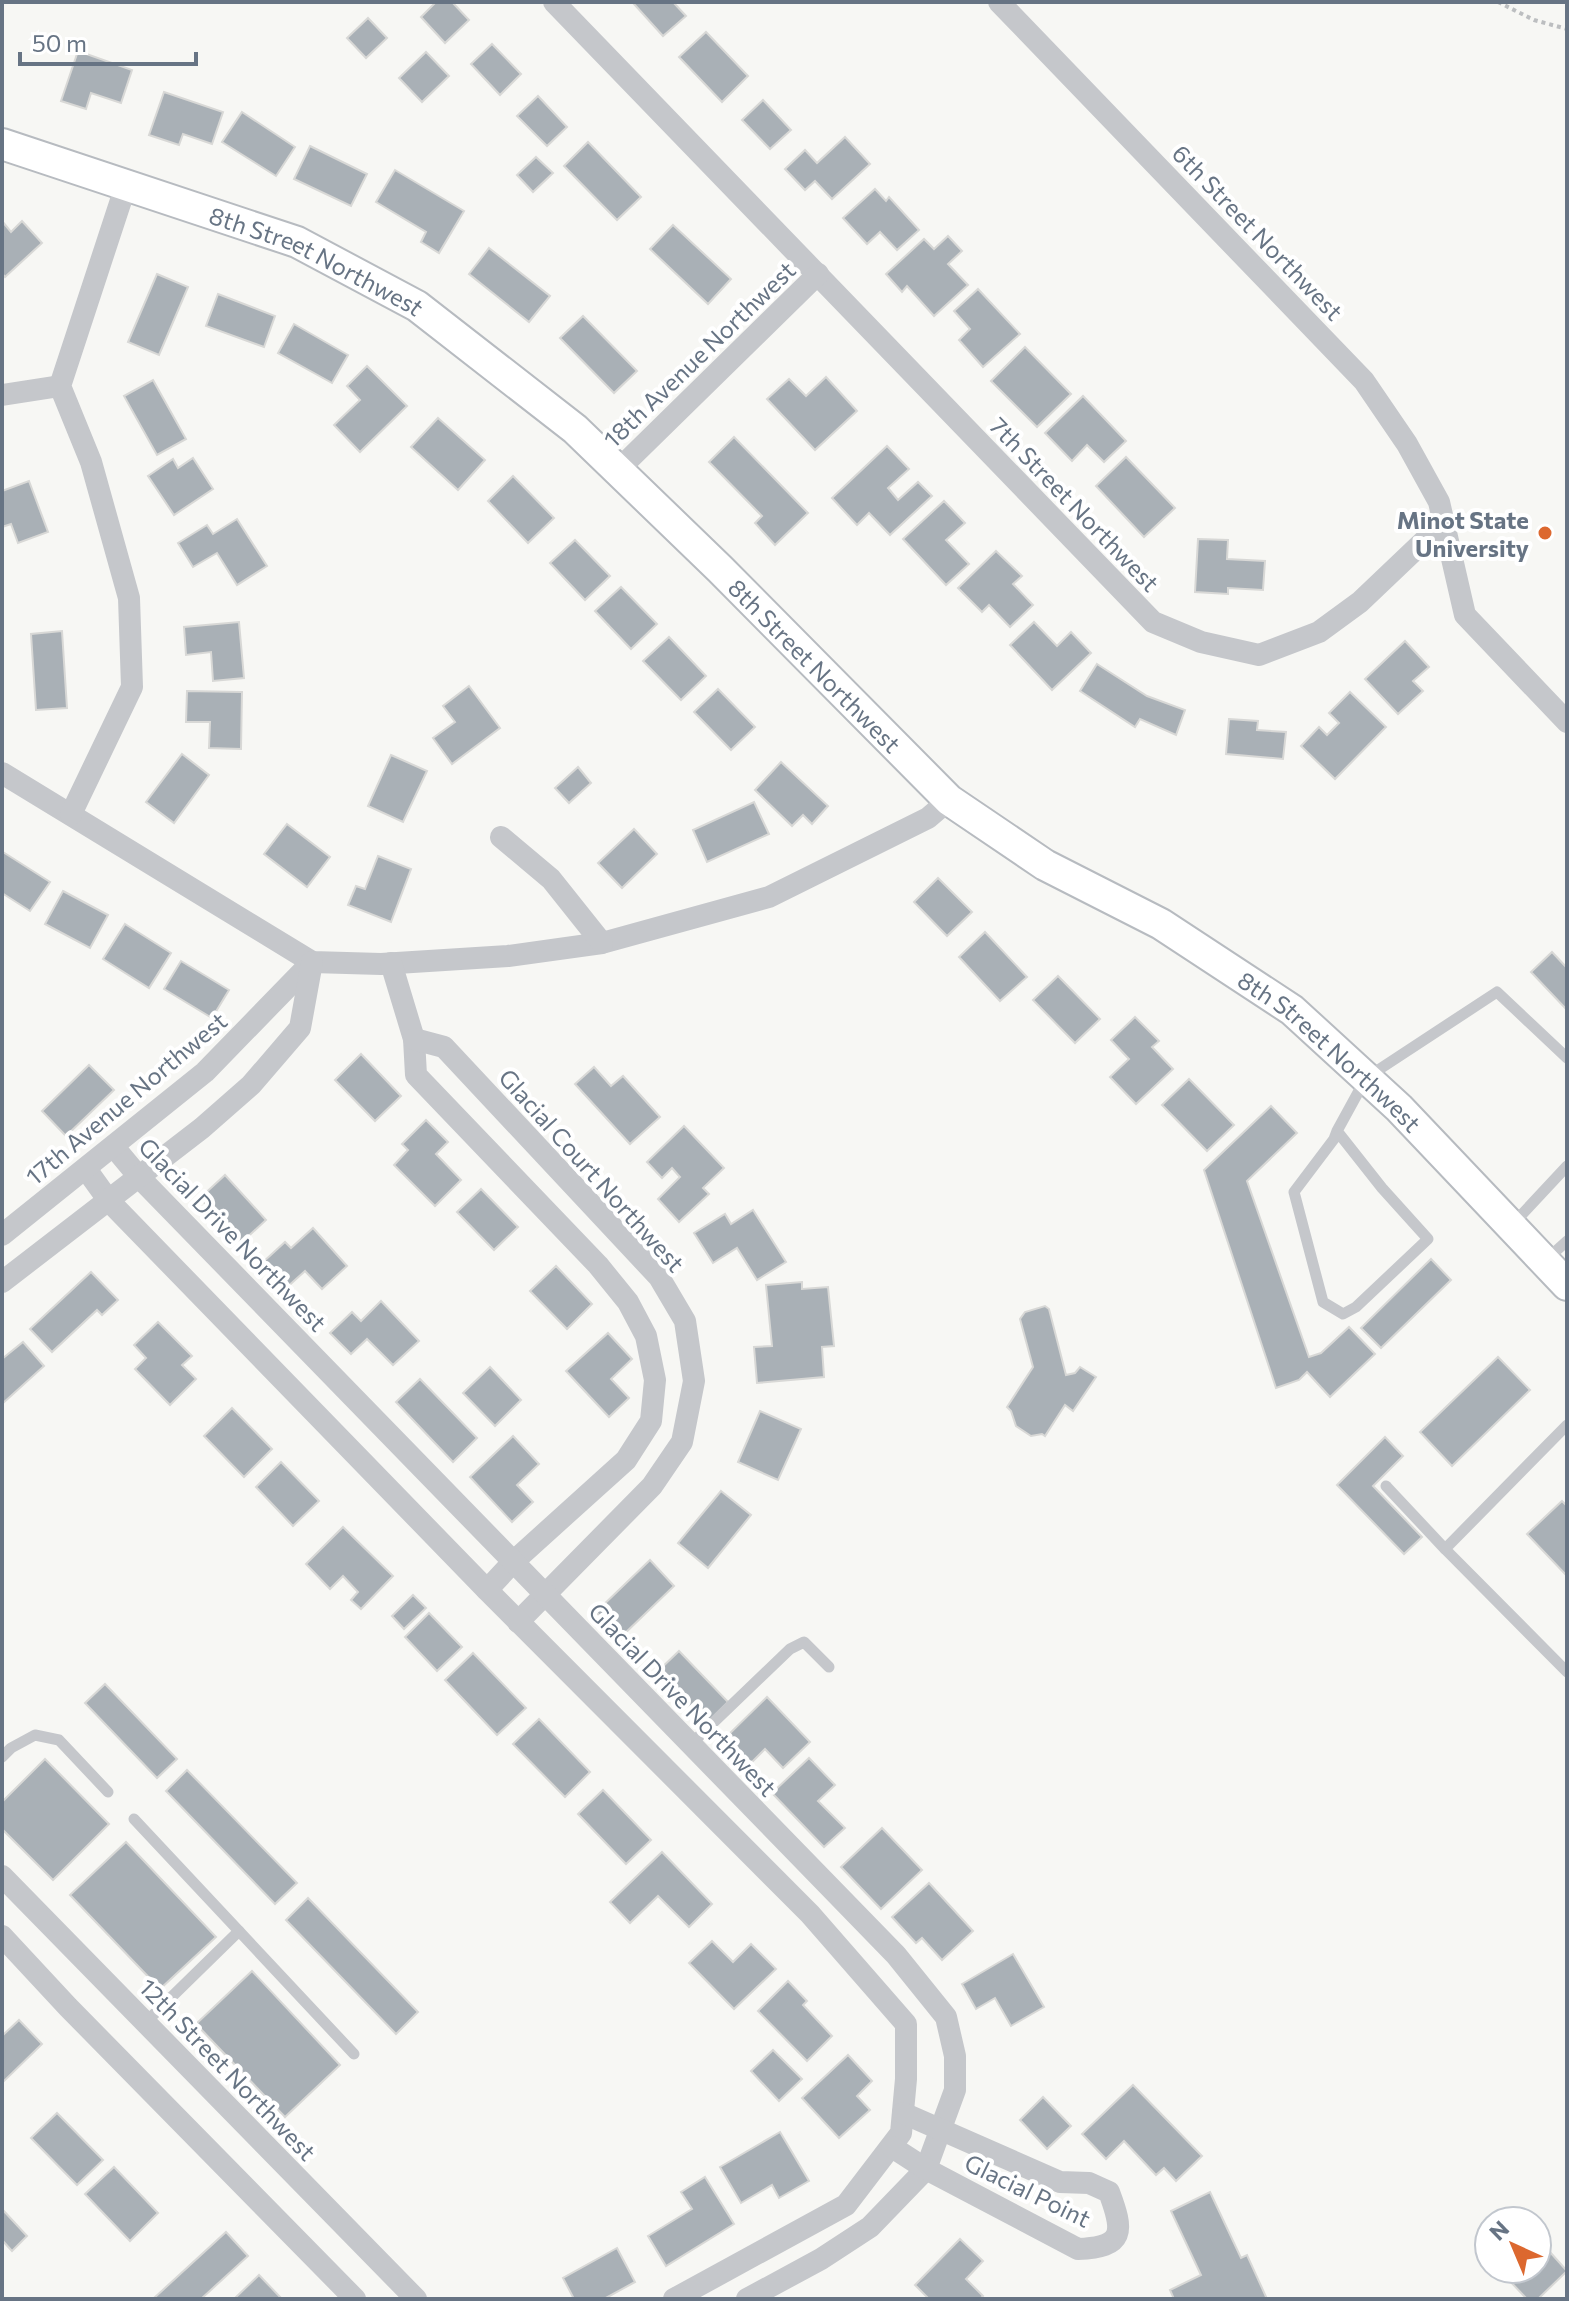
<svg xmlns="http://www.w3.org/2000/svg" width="1569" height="2301" viewBox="0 0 1569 2301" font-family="Commissioner,sans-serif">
<rect width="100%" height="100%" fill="#f7f7f4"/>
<g fill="#a9b0b6" stroke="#d8d8d6" stroke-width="2">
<path d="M436,2H452L469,20L445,43L421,17Z"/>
<path d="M636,2H673L686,16L663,36L634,4Z"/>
<path d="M368,18L387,38L366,58L347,38Z"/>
<path d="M706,32L748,76L722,102L679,57Z"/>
<path d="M492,44L521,74L500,95L471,64Z"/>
<path d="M78,51L132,70L121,103L91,93L86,109L61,101Z"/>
<path d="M426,52L449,76L422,102L399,78Z"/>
<path d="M164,92L223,112L212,144L183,134L179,145L149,135Z"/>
<path d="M538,96L567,127L547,146L517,116Z"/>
<path d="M763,100L791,130L770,149L742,120Z"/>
<path d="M242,112L295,147L276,176L222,142Z"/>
<path d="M845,137L870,164L832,199L815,181L805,190L785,169L805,150L817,163Z"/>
<path d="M588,142L641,197L617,220L564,166Z"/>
<path d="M310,146L367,174L351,206L294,179Z"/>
<path d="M536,157L553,173L533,192L517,175Z"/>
<path d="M395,170L464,211L439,253L421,242L426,232L376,202Z"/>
<path d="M875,189L886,201L889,197L919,230L897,250L880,232L867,244L843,218Z"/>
<path d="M2,221L11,232L22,221L42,243L5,277L2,273Z"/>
<path d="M673,225L731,279L708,304L650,249Z"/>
<path d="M948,236L962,251L948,264L968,285L934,316L907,286L902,292L886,274L924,239L934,249Z"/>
<path d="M489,248L550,296L529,322L469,274Z"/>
<path d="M157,274L188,287L159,355L128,342Z"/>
<path d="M978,289L1020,334L983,367L959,340L970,329L954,311Z"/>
<path d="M218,294L275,316L264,347L206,326Z"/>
<path d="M583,316L637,371L614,393L560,338Z"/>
<path d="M294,324L348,355L332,383L278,353Z"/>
<path d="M1025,347L1071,394L1037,427L991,381Z"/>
<path d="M367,366L407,406L360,452L334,425L360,400L347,386Z"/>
<path d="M826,377L857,411L815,450L767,399L789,379L806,396Z"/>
<path d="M153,380L186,439L157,455L124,396Z"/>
<path d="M1083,396L1126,441L1104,462L1087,445L1072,461L1045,433Z"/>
<path d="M438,418L485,460L458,490L411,447Z"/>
<path d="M734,437L808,513L775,545L755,523L762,516L709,462Z"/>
<path d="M887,446L909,469L888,488L898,500L918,482L932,496L890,535L869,513L857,525L832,498Z"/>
<path d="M1126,457L1175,508L1144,537L1096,486Z"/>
<path d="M193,458L213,489L174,515L148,476L173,459L178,468Z"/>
<path d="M513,476L554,518L528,543L488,501Z"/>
<path d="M29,481L48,532L18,543L11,524L2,527V491Z"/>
<path d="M944,501L965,523L946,540L969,564L946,585L903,539Z"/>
<path d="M237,519L267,566L237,585L217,553L193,567L178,543L207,525L213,534Z"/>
<path d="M1198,539L1228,540L1227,559L1265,561L1263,590L1228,588V594L1195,592Z"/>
<path d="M575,540L610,576L585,600L550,563Z"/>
<path d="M996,551L1022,576L1013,584L1033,605L1010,627L989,605L982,612L958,588Z"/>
<path d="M621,587L657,624L631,649L595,611Z"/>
<path d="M239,622L244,678L213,681L211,652L186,655L184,627Z"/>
<path d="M1034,622L1057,646L1071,632L1091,653L1052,690L1010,645Z"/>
<path d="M62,631L67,708L36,710L31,634Z"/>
<path d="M669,637L706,676L681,700L643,661Z"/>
<path d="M1405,641L1429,667L1413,681L1423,691L1398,714L1365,679Z"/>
<path d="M1097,664L1147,696L1185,710L1176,735L1140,719L1135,727L1080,691Z"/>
<path d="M469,686L500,728L452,764L433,738L455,722L443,706Z"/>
<path d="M718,689L755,727L731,750L694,712Z"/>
<path d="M187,691L242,692L241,749L209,748L210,722H186Z"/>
<path d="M1350,692L1386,727L1335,779L1301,746L1319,727L1327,735L1339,723L1329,713Z"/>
<path d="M1229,719L1258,721L1257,730L1286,732L1283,759L1226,754Z"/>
<path d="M182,754L209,775L174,823L146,802Z"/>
<path d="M391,755L427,771L403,822L368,806Z"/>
<path d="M781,762L828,806L812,824L803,815L792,826L755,790Z"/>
<path d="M578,767L591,783L569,803L555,788Z"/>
<path d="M754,802L769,834L707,862L693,830Z"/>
<path d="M287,824L330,857L307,887L264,854Z"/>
<path d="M634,829L657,854L622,888L598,863Z"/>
<path d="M3,852L50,882L30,911L2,893Z"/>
<path d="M378,856L411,869L391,922L348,905L356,886L365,889Z"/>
<path d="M938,878L972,912L947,936L914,902Z"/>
<path d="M63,891L108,915L90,948L45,924Z"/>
<path d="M125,924L171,953L149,988L103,959Z"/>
<path d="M985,932L1027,977L1000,1001L959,957Z"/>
<path d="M1552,952L1567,968V1010L1531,972Z"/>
<path d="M181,961L229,990L212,1018L164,989Z"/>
<path d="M1058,976L1100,1019L1075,1043L1033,1000Z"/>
<path d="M1135,1017L1159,1041L1152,1047L1173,1069L1136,1104L1110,1077L1129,1059L1111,1040Z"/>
<path d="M361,1054L401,1096L375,1121L335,1080Z"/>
<path d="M89,1065L114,1090L66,1136L42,1111Z"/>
<path d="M594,1067L611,1086L623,1076L660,1117L630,1144L575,1084Z"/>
<path d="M1189,1079L1234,1125L1207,1151L1162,1105Z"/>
<path d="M1271,1106L1297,1133L1247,1181L1309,1357L1321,1353L1349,1327L1375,1354L1330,1397L1307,1372L1299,1380L1276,1388L1204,1170Z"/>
<path d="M426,1120L448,1142L436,1154L461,1180L435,1206L394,1165L408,1150L402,1144Z"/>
<path d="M684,1126L724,1168L703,1188L709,1194L679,1222L658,1199L680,1177L672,1168L662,1178L647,1162Z"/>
<path d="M225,1175L266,1220L241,1243L200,1198Z"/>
<path d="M481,1189L518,1227L494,1250L457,1212Z"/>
<path d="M753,1210L786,1262L757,1280L737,1248L713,1263L694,1233L725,1214L731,1224Z"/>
<path d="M313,1228L347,1266L322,1289L305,1271L285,1289L262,1263L285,1242L291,1248Z"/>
<path d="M1431,1259L1451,1280L1381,1348L1361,1328Z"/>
<path d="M556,1266L592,1304L567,1329L530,1291Z"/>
<path d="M91,1272L118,1300L102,1315L97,1310L52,1352L30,1329Z"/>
<path d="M802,1282V1289L828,1287L834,1346L822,1347L824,1377L757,1383L754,1347L772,1346L766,1285Z"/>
<path d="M381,1301L419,1341L393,1365L367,1339L351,1354L330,1333L352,1312L361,1321Z"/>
<path d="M1045,1306L1049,1309L1066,1375L1075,1373L1080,1367L1096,1377L1073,1411L1065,1405L1045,1436L1042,1434L1031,1436L1016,1426L1011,1411L1007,1407L1033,1367L1020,1319L1025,1312Z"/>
<path d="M158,1322L192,1356L182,1365L196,1379L170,1405L135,1369L146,1358L134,1345Z"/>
<path d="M608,1333L632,1359L611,1379L629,1398L609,1417L566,1371Z"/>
<path d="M23,1342L44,1366L2,1404V1359Z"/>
<path d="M1498,1357L1530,1390L1452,1466L1420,1432Z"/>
<path d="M490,1367L521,1400L495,1426L463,1393Z"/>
<path d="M420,1379L477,1438L453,1462L396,1402Z"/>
<path d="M232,1408L272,1449L244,1477L204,1436Z"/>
<path d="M760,1411L801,1429L778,1480L738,1462Z"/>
<path d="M513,1436L539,1464L517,1485L533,1502L512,1522L470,1477Z"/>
<path d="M1385,1437L1403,1456L1373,1486L1422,1537L1404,1554L1337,1485Z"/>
<path d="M281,1462L319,1501L293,1526L256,1487Z"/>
<path d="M721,1491L751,1515L708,1568L678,1543Z"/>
<path d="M1562,1501L1567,1506V1576L1527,1534Z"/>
<path d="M343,1527L393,1576L361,1609L351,1600L358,1592L343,1576L330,1589L306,1564Z"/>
<path d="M650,1560L674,1586L621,1637L596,1612Z"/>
<path d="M413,1595L426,1608L404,1629L392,1616Z"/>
<path d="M429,1613L462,1647L437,1671L405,1637Z"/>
<path d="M679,1651L728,1702L705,1725L655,1674Z"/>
<path d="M473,1653L526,1708L497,1735L445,1680Z"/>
<path d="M105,1684L177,1759L157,1778L85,1703Z"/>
<path d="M767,1697L810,1742L783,1768L765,1749L746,1768L721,1742Z"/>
<path d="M539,1719L590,1772L565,1797L513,1744Z"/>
<path d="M809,1758L835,1785L818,1801L845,1828L824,1847L772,1793Z"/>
<path d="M45,1759L109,1824L53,1880L2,1829V1802Z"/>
<path d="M187,1770L297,1883L275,1904L166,1791Z"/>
<path d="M603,1790L651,1840L626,1864L578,1814Z"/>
<path d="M882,1828L922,1870L881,1909L841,1867Z"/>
<path d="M126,1842L216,1937L160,1989L70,1895Z"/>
<path d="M662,1852L712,1904L689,1927L658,1896L630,1923L610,1902Z"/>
<path d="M929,1883L973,1931L942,1960L922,1938L916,1943L892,1917Z"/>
<path d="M308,1898L418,2012L396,2034L286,1920Z"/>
<path d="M712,1941L733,1962L751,1944L776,1969L734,2009L689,1963Z"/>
<path d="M1013,1954L1044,2007L1011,2026L995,1998L976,2009L962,1984Z"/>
<path d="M252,1971L340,2065L285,2117L196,2024Z"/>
<path d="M788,1981L807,2001L803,2005L832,2036L807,2061L758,2011Z"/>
<path d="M19,2020L42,2044L2,2083V2036Z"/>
<path d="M773,2050L802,2079L779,2101L751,2071Z"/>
<path d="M848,2055L872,2081L857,2096L870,2110L839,2138L802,2098Z"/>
<path d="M1133,2085L1202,2156L1176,2181L1164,2168L1156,2175L1124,2141L1106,2159L1082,2134Z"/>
<path d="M1043,2097L1071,2126L1047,2149L1020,2120Z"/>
<path d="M57,2113L103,2160L77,2185L31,2138Z"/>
<path d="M780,2132L809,2181L779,2198L772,2185L741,2203L720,2167Z"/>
<path d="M114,2167L158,2213L130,2241L85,2194Z"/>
<path d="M705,2177L734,2224L666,2266L648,2236L692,2209L681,2192Z"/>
<path d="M1210,2192L1241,2258L1247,2255L1267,2299H1174L1170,2290L1201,2275L1171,2211Z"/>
<path d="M2,2209L27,2236L12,2251L2,2240Z"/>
<path d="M226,2232L248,2256L201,2299H153Z"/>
<path d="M960,2239L983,2261L966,2279L983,2296L980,2299H929L915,2285Z"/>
<path d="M1541,2242L1567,2271L1538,2299H1527L1505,2276L1513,2269H1537V2246Z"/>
<path d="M617,2248L635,2282L604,2299H574L563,2278Z"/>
<path d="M259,2275L282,2299H234Z"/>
</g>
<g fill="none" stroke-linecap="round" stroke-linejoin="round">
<g stroke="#b7bbc0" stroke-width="34">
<g id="secondary">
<path id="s1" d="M2,144L297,242L417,306L575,429L720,569L949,800L1045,865L1161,924L1292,1010L1399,1108L1567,1285"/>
</g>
</g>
<path stroke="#bcbec0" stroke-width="4" stroke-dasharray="4 4" stroke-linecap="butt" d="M1498,2L1534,20L1567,29"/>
<g stroke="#c5c7cb" stroke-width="11">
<path d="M1337,1131L1382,1188L1428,1239L1356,1307L1343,1314L1323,1302L1294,1192L1334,1139L1337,1131L1366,1078L1497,992L1567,1058"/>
<path d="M1513,1224L1567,1166"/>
<path d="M1547,1259L1567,1241"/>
<path d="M1567,1425L1445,1549L1567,1672"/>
<path d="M1386,1486L1445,1549"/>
<path d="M691,1744L790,1649L804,1642L829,1667"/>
<path d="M2,1757L11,1748L35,1735L59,1740L108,1792"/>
<path d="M134,1819L354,2054"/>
<path d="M146,2022L239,1931"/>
</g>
<g stroke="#c5c7cb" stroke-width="22">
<path d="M554,2L1153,622L1201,642L1259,655L1319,632L1360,602L1443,523"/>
<path d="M999,2L1364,381L1407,444L1439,502L1465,615L1567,722"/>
<path d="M2,395L60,386"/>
<path d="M617,471L818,274"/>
<path d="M2,773L312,962L381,964L508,956L602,943L769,897L928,818L949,800"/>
<path d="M71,814L132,687L129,598L91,462L60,386L126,185"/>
<path d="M501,837L551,879L602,943"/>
<path d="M391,963L414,1039L416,1075L598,1265L628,1302L646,1336L655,1380L651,1421L626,1460L513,1562L487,1590"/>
<path d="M414,1039L444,1047L659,1277L685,1321L694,1381L682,1442L652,1486L518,1622"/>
<path d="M114,1147L139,1177L896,1955L946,2017L955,2056V2090L926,2169L870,2227L821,2259L747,2299"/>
<path d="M86,1169L109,1201L487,1590L810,1914L906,2024V2079L901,2133L846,2205L674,2299"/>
<path d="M2,1235L205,1072L312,962"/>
<path d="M2,1282L202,1128L251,1085L300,1028L312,962"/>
<path d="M2,1876L416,2299"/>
<path d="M2,1936L68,2007L355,2299"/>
<path d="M892,2147L926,2169L1078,2249C1125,2247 1124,2232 1109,2192L1089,2183L1060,2182L903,2113"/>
</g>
<use href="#secondary" stroke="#fff" stroke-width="30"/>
</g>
<circle fill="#dc682f" stroke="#fff" stroke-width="3" cx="1545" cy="533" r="8"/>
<g text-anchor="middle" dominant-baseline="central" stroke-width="8" stroke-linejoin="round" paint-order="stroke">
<g font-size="24" fill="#677484" stroke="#fff">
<text transform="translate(1258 232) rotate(46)">6th Street Northwest</text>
<text stroke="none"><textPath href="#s1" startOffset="336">8th Street Northwest</textPath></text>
<text transform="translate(699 354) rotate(-44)">18th Avenue Northwest</text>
<text transform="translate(1075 504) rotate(46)">7th Street Northwest</text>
<text stroke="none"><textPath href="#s1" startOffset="984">8th Street Northwest</textPath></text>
<text stroke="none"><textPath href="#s1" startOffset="1632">8th Street Northwest</textPath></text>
<text transform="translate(126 1098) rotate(-40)">17th Avenue Northwest</text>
<text transform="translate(592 1170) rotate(48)">Glacial Court Northwest</text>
<text transform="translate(233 1234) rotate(46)">Glacial Drive Northwest</text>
<text transform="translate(683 1699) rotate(46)">Glacial Drive Northwest</text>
<text transform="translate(228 2069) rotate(46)">12th Street Northwest</text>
<text transform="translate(1028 2190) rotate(26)">Glacial Point</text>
</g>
<g font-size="24" font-weight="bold" fill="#677484" stroke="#fff" text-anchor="end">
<text x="1529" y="519">Minot State<tspan x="1529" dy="28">University</tspan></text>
</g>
</g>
<rect width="1569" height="2301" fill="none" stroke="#677484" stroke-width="8"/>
<g transform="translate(1513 2245) rotate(316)"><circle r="38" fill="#ffffff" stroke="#c2c7ce" stroke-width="2"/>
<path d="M0-6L14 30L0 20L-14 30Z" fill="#dc682f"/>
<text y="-12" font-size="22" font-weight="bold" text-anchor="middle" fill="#677484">N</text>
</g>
<path d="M20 52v12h176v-12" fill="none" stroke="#677484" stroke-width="4"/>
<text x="32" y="52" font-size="24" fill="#677484" stroke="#ffffff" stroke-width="6" paint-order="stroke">50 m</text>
</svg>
